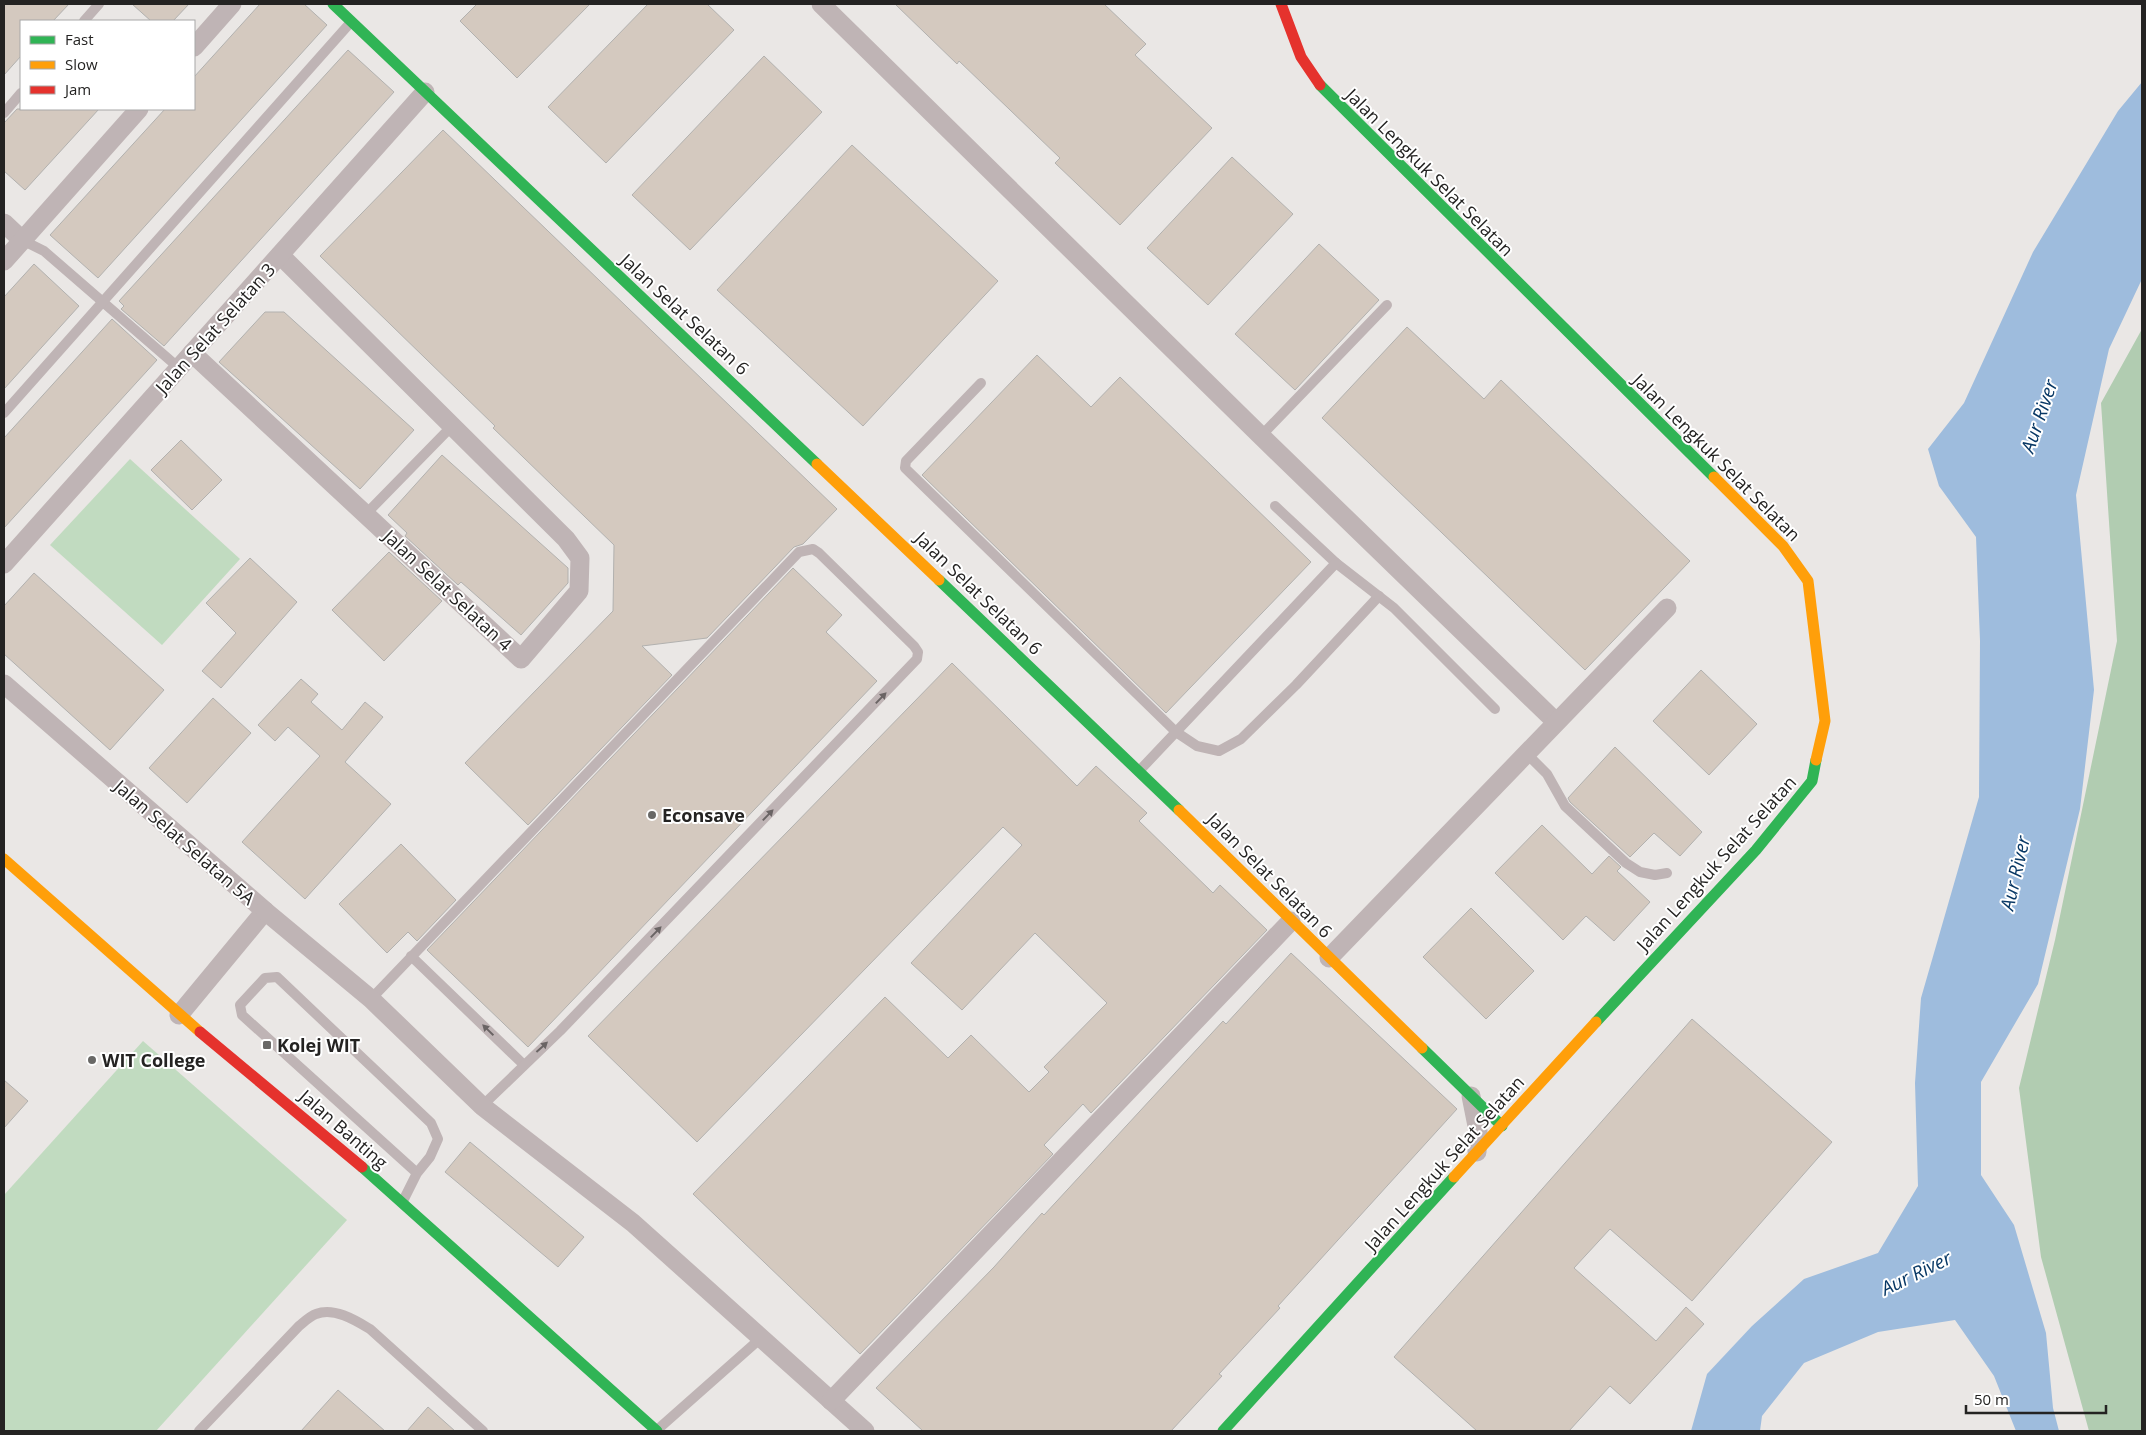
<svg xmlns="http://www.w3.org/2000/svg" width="2146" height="1435" viewBox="0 0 2146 1435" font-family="'Open Sans',sans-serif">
<rect width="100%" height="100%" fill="#eae7e5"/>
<g fill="#c1dbc0">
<path d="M130,459L240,559L162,645L50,545Z"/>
<path d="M143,1041L347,1220L156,1431H4V1195Z"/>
</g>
<path fill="#b1ccb1" d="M2142,329V1431H2089L2041,1257L2019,1088L2055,940L2117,641L2101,403Z"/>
<path fill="#9ebcdd" d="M2142,82V279L2109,349L2076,495L2094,690L2080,809L2038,984L1981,1082V1175L2014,1225L2046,1333L2053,1408L2059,1431H2016L1994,1376L1955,1320L1878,1332L1804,1363L1762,1416L1760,1431H1691L1707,1374L1752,1326L1804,1279L1878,1253L1918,1186L1915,1083L1921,998L1979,797L1980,641L1976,537L1939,486L1928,449L1964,403L2033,252L2118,111Z"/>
<g fill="#d4c9bf" stroke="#b2b1af">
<path d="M4,4H69L53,21H21V56L4,75Z"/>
<path d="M132,4H189L173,21H151Z"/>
<path d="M260,4H304L327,25L98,278L50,235L165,109H194V77Z"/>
<path d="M477,4H590L517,78L460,21Z"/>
<path d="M648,4H707L734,30L606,163L548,107Z"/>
<path d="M895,4H1104L1146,44L1135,55L1212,128L1120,225L1055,163L1060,158L959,61L957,64Z"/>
<path d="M348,50L394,92L164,346L121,309L124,306L119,301Z"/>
<path d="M764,56L822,112L690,250L632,195Z"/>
<path d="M17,109H99L25,190L4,171V123Z"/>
<path d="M443,130L837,509L803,544L794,547L707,638L642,646L672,675L528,825L465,763L613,611L614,545L493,428L495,426L320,256Z"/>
<path d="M852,145L998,281L863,426L717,290Z"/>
<path d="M1232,157L1293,214L1208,305L1147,248Z"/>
<path d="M1319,244L1379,300L1295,390L1235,334Z"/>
<path d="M34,264L79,306L4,389V297Z"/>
<path d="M265,312H284L414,430L360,489L219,362Z"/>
<path d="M112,319L157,360L4,528V438Z"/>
<path d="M1407,327L1484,399L1501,380L1690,561L1585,670L1322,418Z"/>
<path d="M1037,355L1091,407L1120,377L1311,562L1166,713L922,475Z"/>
<path d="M181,440L222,480L192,510L151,470Z"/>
<path d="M442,455L568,568V583L521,635L461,582L458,585L405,536L407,533L388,515Z"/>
<path d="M389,552L442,601L384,661L332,610Z"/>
<path d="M250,558L297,602L221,688L202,671L236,633L206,603Z"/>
<path d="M793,568L842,615L826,632L877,681L528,1047L427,950Z"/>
<path d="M34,573L164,690L110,750L4,654V606Z"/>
<path d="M952,663L1077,786L1096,766L1147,813L1139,821L1213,893L1220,885L1267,930L1091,1113L1083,1104L1044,1145L1053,1154L860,1354L693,1194L885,997L948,1058L971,1035L1029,1092L1049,1072L1044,1067L1107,1003L1035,933L962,1010L911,963L1022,845L1003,827L697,1142L588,1036Z"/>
<path d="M1701,670L1757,724L1709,775L1653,721Z"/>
<path d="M301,679L318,694L311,702L342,730L365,702L383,717L345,762L391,804L305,899L242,842L320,756L288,727L275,741L258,725Z"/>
<path d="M213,698L251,733L187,803L149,768Z"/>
<path d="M1615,747L1702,832L1680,856L1654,833L1630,857L1570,802L1568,798Z"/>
<path d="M1542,825L1592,874L1609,856L1621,867L1617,871L1650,902L1614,941L1586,916L1563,940L1495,873Z"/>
<path d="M401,844L456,900L417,941L408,932L387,953L339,904Z"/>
<path d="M1471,908L1534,971L1486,1019L1423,957Z"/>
<path d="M1291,953L1457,1109L1278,1306L1280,1308L1219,1374L1222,1376L1171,1431H923L876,1388L994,1267L1042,1213L1044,1215L1223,1021L1226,1024Z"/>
<path d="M1692,1019L1832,1142L1692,1301L1610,1229L1574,1268L1656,1341L1686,1307L1704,1324L1630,1404L1610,1386L1569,1431H1477L1394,1357Z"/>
<path d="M4,1080L28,1101L4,1128Z"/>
<path d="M470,1142L584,1237L558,1267L445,1172Z"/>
<path d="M338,1390L385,1431H301Z"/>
<path d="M428,1407L455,1431H407Z"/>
</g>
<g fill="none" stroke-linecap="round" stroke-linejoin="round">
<g stroke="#bfb4b5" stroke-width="10">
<path d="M84,21L99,4"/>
<path d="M4,113L21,93"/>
<path d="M22,240L44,251L179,368"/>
<path d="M981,383L906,461L905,468L1176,732L1197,746L1219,751L1241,739L1296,685L1379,596"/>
<path d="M4,413L351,22"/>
<path d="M1261,436L1387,305"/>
<path d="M1275,506L1336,563L1394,608L1495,709"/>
<path d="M366,514L452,426"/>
<path d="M1526,753L1547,774L1565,806L1626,863L1640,872L1655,875L1667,873"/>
<path d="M1140,770L1336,563"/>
<path d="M411,956L523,1064"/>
<path d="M371,999L799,552L813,549L819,553L914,646L918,652L917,659L560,1031L482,1106"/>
<path d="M403,1201L417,1173L430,1157L438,1139L431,1123L277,977L265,978L240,1005L242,1015L417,1173"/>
<path d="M657,1430L761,1338"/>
<path d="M199,1431L299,1326C304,1322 310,1316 316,1314C334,1307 355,1320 370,1329L483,1431"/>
</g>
<g stroke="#bfb4b5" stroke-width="19">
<path d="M821,4L1261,436L1556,722"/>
<path d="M194,47L232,4"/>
<path d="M4,223L22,240"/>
<path d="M4,261L139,109"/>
<path d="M192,353L521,659L579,591L580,558L566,539L280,255"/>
<path d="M4,564L425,92"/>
<path d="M4,684L265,911L179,1015"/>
<path d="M265,911L371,999L482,1106L633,1223L865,1431"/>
<path d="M1329,958L1667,608"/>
<path d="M1471,1096L1478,1131L1477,1152"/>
<path d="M831,1401L1291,921"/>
</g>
<g stroke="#30b455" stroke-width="11">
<path d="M333,4L817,464"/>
<path d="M1320,85L1714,477"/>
<path d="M939,580L1179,810"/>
<path d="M1596,1022L1756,850L1812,781L1816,760"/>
<path d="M1422,1048L1502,1126"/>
<path d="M362,1167L657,1431"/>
<path d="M1223,1431L1454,1177"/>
</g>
<g stroke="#ff9f0a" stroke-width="11">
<path d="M817,464L939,580"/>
<path d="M1714,477L1783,546L1808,581L1825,721L1816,760"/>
<path d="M1179,810L1422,1048"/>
<path d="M4,859L200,1032"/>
<path d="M1454,1177L1596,1022"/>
</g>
<g stroke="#e5322d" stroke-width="11">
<path d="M1281,4L1301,57L1320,85"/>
<path d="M200,1032L362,1167"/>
</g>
</g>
<defs><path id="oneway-solid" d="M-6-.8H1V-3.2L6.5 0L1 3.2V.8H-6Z" transform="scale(1.25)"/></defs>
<g fill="#6a6464">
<use href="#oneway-solid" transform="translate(881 698) rotate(-46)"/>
<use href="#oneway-solid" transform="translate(768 815) rotate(-46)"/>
<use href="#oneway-solid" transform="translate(656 932) rotate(-46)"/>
<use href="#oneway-solid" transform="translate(488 1030) rotate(-136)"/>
<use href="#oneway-solid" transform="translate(542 1047) rotate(-42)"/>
</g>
<g fill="#696866" stroke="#fff" stroke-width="2">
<circle cx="652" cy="815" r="5"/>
<rect x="262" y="1040" width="10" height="10" rx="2.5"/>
<circle cx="92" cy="1060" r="5"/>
</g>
<g text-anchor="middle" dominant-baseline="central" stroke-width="4" stroke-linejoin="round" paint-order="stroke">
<g font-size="18" fill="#242322" stroke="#fff">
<text transform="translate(1430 172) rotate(45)">Jalan Lengkuk Selat Selatan</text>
<text transform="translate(685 314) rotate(43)">Jalan Selat Selatan 6</text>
<text transform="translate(215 328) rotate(-48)">Jalan Selat Selatan 3</text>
<text transform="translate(1717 457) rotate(45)">Jalan Lengkuk Selat Selatan</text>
<text transform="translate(448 590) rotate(43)">Jalan Selat Selatan 4</text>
<text transform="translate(979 593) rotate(44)">Jalan Selat Selatan 6</text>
<text transform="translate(185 842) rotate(41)">Jalan Selat Selatan 5A</text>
<text transform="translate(1716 863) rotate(-48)">Jalan Lengkuk Selat Selatan</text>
<text transform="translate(1270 875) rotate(45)">Jalan Selat Selatan 6</text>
<text transform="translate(344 1129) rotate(41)">Jalan Banting</text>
<text transform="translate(1444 1163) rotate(-48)">Jalan Lengkuk Selat Selatan</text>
</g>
<g font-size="18" font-weight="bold" fill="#242322" stroke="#fff" text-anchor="start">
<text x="662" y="815">Econsave</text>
<text x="277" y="1045">Kolej WIT</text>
<text x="102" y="1060">WIT College</text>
</g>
<g font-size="19" font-style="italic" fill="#083865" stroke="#fff">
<text transform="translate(2039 416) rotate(-71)">Aur River</text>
<text transform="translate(2015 873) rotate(-77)">Aur River</text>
<text transform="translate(1916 1273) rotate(-26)">Aur River</text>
</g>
</g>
<rect width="2146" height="1435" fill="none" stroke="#242322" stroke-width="10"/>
<rect x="20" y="20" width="175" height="90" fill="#ffffff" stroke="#a7a7a7"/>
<rect x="30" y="36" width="25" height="8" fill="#30b455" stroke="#a7a7a7"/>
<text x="65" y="45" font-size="15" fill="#242322">Fast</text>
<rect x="30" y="61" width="25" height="8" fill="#ff9f0a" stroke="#a7a7a7"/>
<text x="65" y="70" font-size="15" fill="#242322">Slow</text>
<rect x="30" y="86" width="25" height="8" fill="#e5322d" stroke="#a7a7a7"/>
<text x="65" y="95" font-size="15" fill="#242322">Jam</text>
<path d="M1966 1405v8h140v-8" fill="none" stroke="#242322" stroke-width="2.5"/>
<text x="1974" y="1405" font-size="15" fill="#242322" stroke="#ffffff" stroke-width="4" paint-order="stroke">50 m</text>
</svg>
